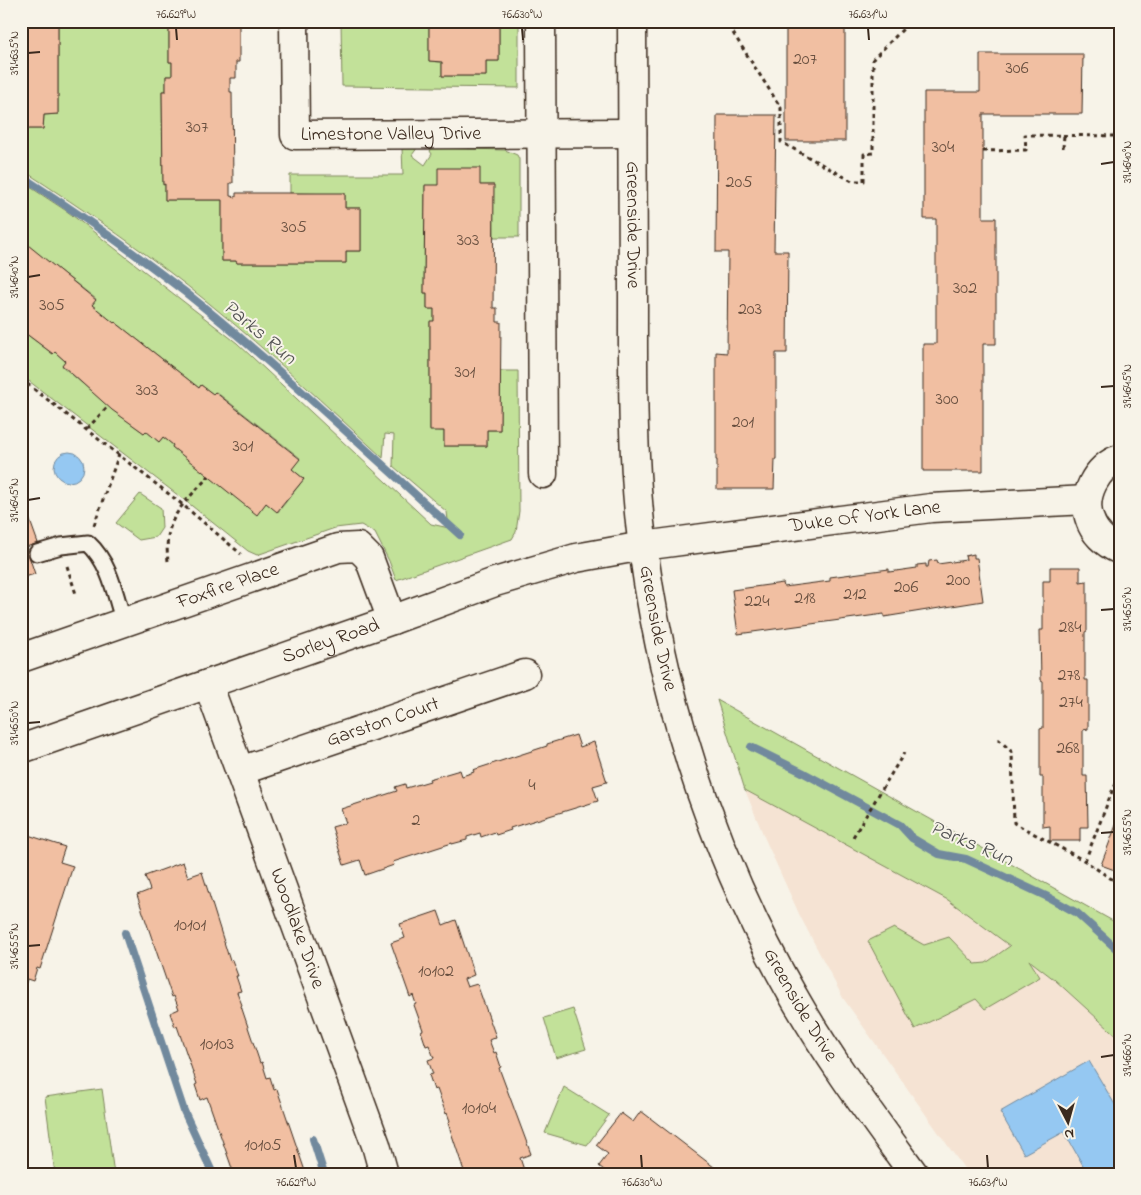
<svg xmlns="http://www.w3.org/2000/svg" width="1141" height="1195" viewBox="0 0 1141 1195" font-family="'Indie Flower',sans-serif">
<rect width="100%" height="100%" fill="#f7f3e8"/>
<filter id="ink" filterUnits="userSpaceOnUse"><feTurbulence type="fractalNoise" baseFrequency=".02" numOctaves="2"/><feDisplacementMap in="SourceGraphic" scale="10" xChannelSelector="R" yChannelSelector="G"/><feConvolveMatrix kernelMatrix="1 2 1 2 8 2 1 2 1" color-interpolation-filters="sRGB"/></filter>
<g filter="url(#ink)">
<path fill="#f5e3d3" d="M745,790L948,900L1055,980L1120,1039V1174H968L843,998L800,916L765,839Z"/>
<g fill="#c2e199" stroke="#7e865c">
<path d="M58,21H169V62H172V76H166V91H162L163,184H165V200H222V261H236L237,263H346V251H361V208H345V194L290,193V175H403L402,148L418,147L412,155L425,165L432,154L430,151L432,148L505,150L517,155L519,159V237H494L493,185L425,186L424,293H427V309H434V321L430,322V430L444,431V446H487V430H500V371H518L519,511L516,532L512,539L396,580L389,561L375,533L361,525L335,528L257,555L248,551L192,506L21,375V330L53,354L55,352L65,361L62,366L112,409L144,433L146,431L159,442L163,437L173,445L172,447L257,514L266,503L278,512L304,479L292,469L300,458L216,392L213,394L201,385L199,388L115,322L114,323L92,305L96,299L23,242H21V181L68,212L237,343L431,524L449,528L447,512L393,466L394,435L385,434L383,458C327,406 270,353 210,304C150,255 86,211 21,169V129H43L44,115L58,114Z"/>
<path d="M341,21H429V61L442,62V76H486V61H499V21H519V88L342,86Z"/>
<path d="M140,494L161,508L162,528L156,537L139,540L116,523Z"/>
<path d="M717,700L1120,925V1039L1055,980L1029,960L1040,977L985,1009L976,999L915,1029L868,941L894,928L924,945L949,937L975,964L986,963L1010,946L948,900L745,790Z"/>
<path d="M573,1009L586,1049L556,1058L544,1018Z"/>
<path d="M564,1087L609,1115L587,1145L545,1133Z"/>
<path d="M102,1089L114,1174H55L45,1097Z"/>
</g>
<g fill="#95c8f2" stroke="#71899d">
<circle cx="69" cy="467" r="15"/>
<path d="M1089,1061L1120,1113V1174H1088L1064,1132L1024,1154L1000,1112Z"/>
</g>
<g fill="none" stroke-linecap="round" stroke-linejoin="round">
<g stroke="#71899d" stroke-width="8">
<path d="M21,176C77,212 132,251 185,292C280,368 369,453 460,535"/>
<path d="M751,747L802,772L900,825L912,838L939,854L966,859L1048,897L1077,913L1120,952"/>
<path d="M125,933L184,1111L213,1174"/>
<path d="M313,1139L324,1174"/>
</g>
</g>
<g fill="#f1bfa2" stroke="#3b2a1e">
<path d="M21,21H58V114L44,115L43,129H21Z"/>
<path d="M169,21H239V62H236V78H230V92H232L233,183H230V196L236,197V193H345V208H361V251H346V263H237L236,261H222V200H165V184L163,185L162,91H166V76H172V62H169Z"/>
<path d="M429,21H499V61H486V76H442V62L429,61Z"/>
<rect x="786" y="21" width="59" height="120"/>
<path d="M980,54H1083L1082,114H983V218H996V344H983V471H923V344H936V219H924V92H980Z"/>
<path d="M717,115H776L774,251H788L787,353H776V459H775L774,489H717V460H716V352L727,353L728,252H716Z"/>
<path d="M438,168H480V185H494L493,308H497V322H501L500,430H487V446H444V431H430V321H434V309H427V293H424L425,185H438Z"/>
<path d="M23,241L96,300L92,305L114,323L115,322L199,388L201,385L213,394L215,392L300,459L292,469L304,479L277,512L266,503L257,515L172,447L173,445L163,437L159,442L146,431L144,433L112,410L62,365L65,361L55,352L53,354L21,330V242Z"/>
<path d="M24,504L38,543L26,547L35,574L21,578V505Z"/>
<path d="M974,554V558H977L983,601L884,617V614L738,634L732,590L783,583L784,587L830,581V577L889,569V572L917,568V565L926,564V567H928L929,561L937,560L938,564L966,560L965,556Z"/>
<path d="M1050,567H1080V582L1087,581V631L1085,632V680H1088V729L1083,730V776H1087L1088,827H1080V841H1050V826L1043,827V777H1040V729L1043,728V681L1041,680L1040,630H1043V581H1050Z"/>
<path d="M576,735L580,747L594,742L607,782L593,786L598,801L510,828L511,830L496,835L495,832L481,837L480,833L467,837V840L452,844V843L393,862L394,865L365,875L360,860L344,865L332,827L346,823L341,809L397,791L395,787L405,784L406,788L430,781L429,779L460,770L462,776L474,772L473,770L547,746V744Z"/>
<path d="M1116,825L1120,826V872L1101,865Z"/>
<path d="M25,834L65,847L60,862L73,866L40,969L37,968L33,981L27,979L21,997V848Z"/>
<path d="M183,862L188,877L202,872L230,961L232,960L238,976H236L241,991L237,992L242,1005L241,1006L260,1063L262,1062L267,1078L270,1077L274,1090L277,1089L306,1174H234L207,1097L200,1100L195,1085L197,1084L177,1026L175,1027L170,1013L179,1009L174,996L172,997L137,895L150,890L145,876Z"/>
<path d="M438,911L443,925L456,920L474,975L464,979L467,987L477,984L496,1037L489,1040L494,1053L496,1052L501,1067L499,1068L531,1154L520,1158L525,1173L522,1174H465L448,1123L450,1121L447,1113L446,1114L437,1089L434,1090L429,1075L433,1074L428,1060L434,1058L429,1045L426,1046L421,1031L423,1030L414,1005L416,1004L413,995L410,997L391,943L405,938L400,924Z"/>
<path d="M641,1111L723,1174H609L599,1166L608,1154L596,1145L621,1113L633,1122Z"/>
</g>
<g fill="none" stroke-linecap="round" stroke-linejoin="round">
<g stroke="#3b2a1e" stroke-width="19">
<path id="service" d="M37,553L61,546L88,543C110,563 115,594 124,623"/>
</g>
<g stroke="#3b2a1e" stroke-width="31">
<g id="minor">
<path id="s1" d="M294,21L295,135L632,133"/>
<path d="M541,21L543,474"/>
<path d="M1120,459C1096,466 1081,497 1090,520C1095,535 1107,544 1120,550"/>
<path id="s2" d="M21,658L338,548L358,547L369,558L392,620"/>
<path id="s3" d="M208,684L376,1145L384,1174"/>
<path id="s4" d="M21,749L392,620L495,582L576,558L643,546L931,508L1087,500"/>
<path id="s5" d="M240,771L525,674"/>
</g>
</g>
<g stroke="#3b2a1e" stroke-width="31">
<g id="tertiary">
<path id="s6" d="M632,21C632,113 632,205 633,297C633,372 632,448 640,523C658,686 710,849 791,992C827,1056 871,1115 914,1174"/>
</g>
</g>
<g stroke="#3b2a1e" stroke-width="3" stroke-dasharray="4 4" stroke-linecap="butt">
<path d="M733,33L781,108V142L852,181H864V154L873,153V59L911,21"/>
<path d="M1063,148L1064,135"/>
<path d="M983,151L1026,150L1025,135L1120,136"/>
<path d="M21,379L183,505L241,554"/>
<path d="M87,429L108,406"/>
<path d="M94,525L119,454"/>
<path d="M168,561C163,518 182,506 209,476"/>
<path d="M67,566L76,594"/>
<path d="M998,739L1012,752L1014,823L1085,861L1110,878L1120,883"/>
<path d="M853,837L904,753"/>
<path d="M1085,861L1113,789L1120,778"/>
</g>
<use href="#service" stroke="#f7f3e8" stroke-width="15"/>
<use href="#minor" stroke="#f7f3e8" stroke-width="28"/>
<use href="#tertiary" stroke="#f7f3e8" stroke-width="28"/>
</g>
</g>
<path fill="none" stroke="#3b2a1e" stroke-width="2" d="M176,28L177,40M522,28L523,40M868,28L869,40M28,53L40,52M1101,164L1114,162M28,277L40,275M1101,387L1114,386M28,500L40,498M1101,610L1114,609M28,723L40,722M1101,833L1114,832M28,946L40,945M1101,1057L1114,1055M294,1155L296,1168M641,1155L642,1168M987,1155L988,1168"/>
<g text-anchor="middle" dominant-baseline="central" stroke-width="4" stroke-linejoin="round" paint-order="stroke">
<g font-size="18" fill="#684f3f">
<text x="805" y="60">207</text>
<text x="1017" y="69">306</text>
<text x="197" y="128">307</text>
<text x="943" y="148">304</text>
<text x="739" y="183">205</text>
<text x="294" y="228">305</text>
<text x="468" y="241">303</text>
<text x="965" y="289">302</text>
<text x="52" y="306">305</text>
<text x="750" y="310">203</text>
<text x="465" y="373">301</text>
<text x="147" y="391">303</text>
<text x="947" y="400">300</text>
<text x="743" y="423">201</text>
<text x="243" y="447">301</text>
<text x="958" y="581">200</text>
<text x="906" y="588">206</text>
<text x="855" y="595">212</text>
<text x="805" y="599">218</text>
<text x="757" y="602">224</text>
<text x="1070" y="628">284</text>
<text x="1069" y="676">278</text>
<text x="1071" y="703">274</text>
<text x="1068" y="749">268</text>
<text x="532" y="786">4</text>
<text x="416" y="821">2</text>
<text x="190" y="926">10101</text>
<text x="436" y="972">10102</text>
<text x="217" y="1045">10103</text>
<text x="479" y="1109">10104</text>
<text x="263" y="1146">10105</text>
</g>
<g font-size="20" fill="#3b2a1e" stroke="#f7f3e8">
<text stroke="none"><textPath href="#s1" startOffset="210">Limestone Valley Drive</textPath></text>
<text stroke="none"><textPath href="#s6" startOffset="204">Greenside Drive</textPath></text>
<text stroke="none"><textPath href="#s4" startOffset="879">Duke Of York Lane</textPath></text>
<text stroke="none"><textPath href="#s2" startOffset="219">Foxfire Place</textPath></text>
<text stroke="none"><textPath href="#s6" startOffset="609">Greenside Drive</textPath></text>
<text stroke="none"><textPath href="#s4" startOffset="328">Sorley Road</textPath></text>
<text stroke="none"><textPath href="#s5" startOffset="151">Garston Court</textPath></text>
<text stroke="none"><textPath href="#s3" startOffset="260">Woodlake Drive</textPath></text>
<text stroke="none"><textPath href="#s6" startOffset="1014">Greenside Drive</textPath></text>
</g>
<g font-size="21" font-style="italic" fill="#525253" stroke="#f7f3e8">
<text transform="translate(259 333) rotate(40)">Parks Run</text>
<text transform="translate(971 844) rotate(23)">Parks Run</text>
</g>
</g>
<rect width="1141" height="1195" fill="none" stroke="#f7f3e8" stroke-width="55"/>
<g transform="translate(1068 1122) rotate(174)" stroke="#f7f3e8" stroke-width="4" paint-order="stroke">
<path d="M0-4L9 19L0 12L-9 19Z" fill="#3b2a1e"/>
<text y="-8" font-size="14" font-weight="bold" text-anchor="middle" fill="#3b2a1e">N</text>
</g>
<rect x="28" y="28" width="1086" height="1140" fill="none" stroke="#3b2a1e" stroke-width="2"/>
<g font-size="12" text-anchor="middle" fill="#3b2a1e">
<text x="176" y="18">76.629°W</text>
<text x="522" y="18">76.630°W</text>
<text x="868" y="18">76.631°W</text>
<text transform="translate(14 53) rotate(-90)" y="4">39.4635°N</text>
<text transform="translate(1127 162) rotate(-90)" y="4">39.4640°N</text>
<text transform="translate(14 277) rotate(-90)" y="4">39.4640°N</text>
<text transform="translate(1127 386) rotate(-90)" y="4">39.4645°N</text>
<text transform="translate(14 500) rotate(-90)" y="4">39.4645°N</text>
<text transform="translate(1127 609) rotate(-90)" y="4">39.4650°N</text>
<text transform="translate(14 723) rotate(-90)" y="4">39.4650°N</text>
<text transform="translate(1127 832) rotate(-90)" y="4">39.4655°N</text>
<text transform="translate(14 946) rotate(-90)" y="4">39.4655°N</text>
<text transform="translate(1127 1055) rotate(-90)" y="4">39.4660°N</text>
<text x="296" y="1186">76.629°W</text>
<text x="642" y="1186">76.630°W</text>
<text x="988" y="1186">76.631°W</text>
</g>
</svg>
